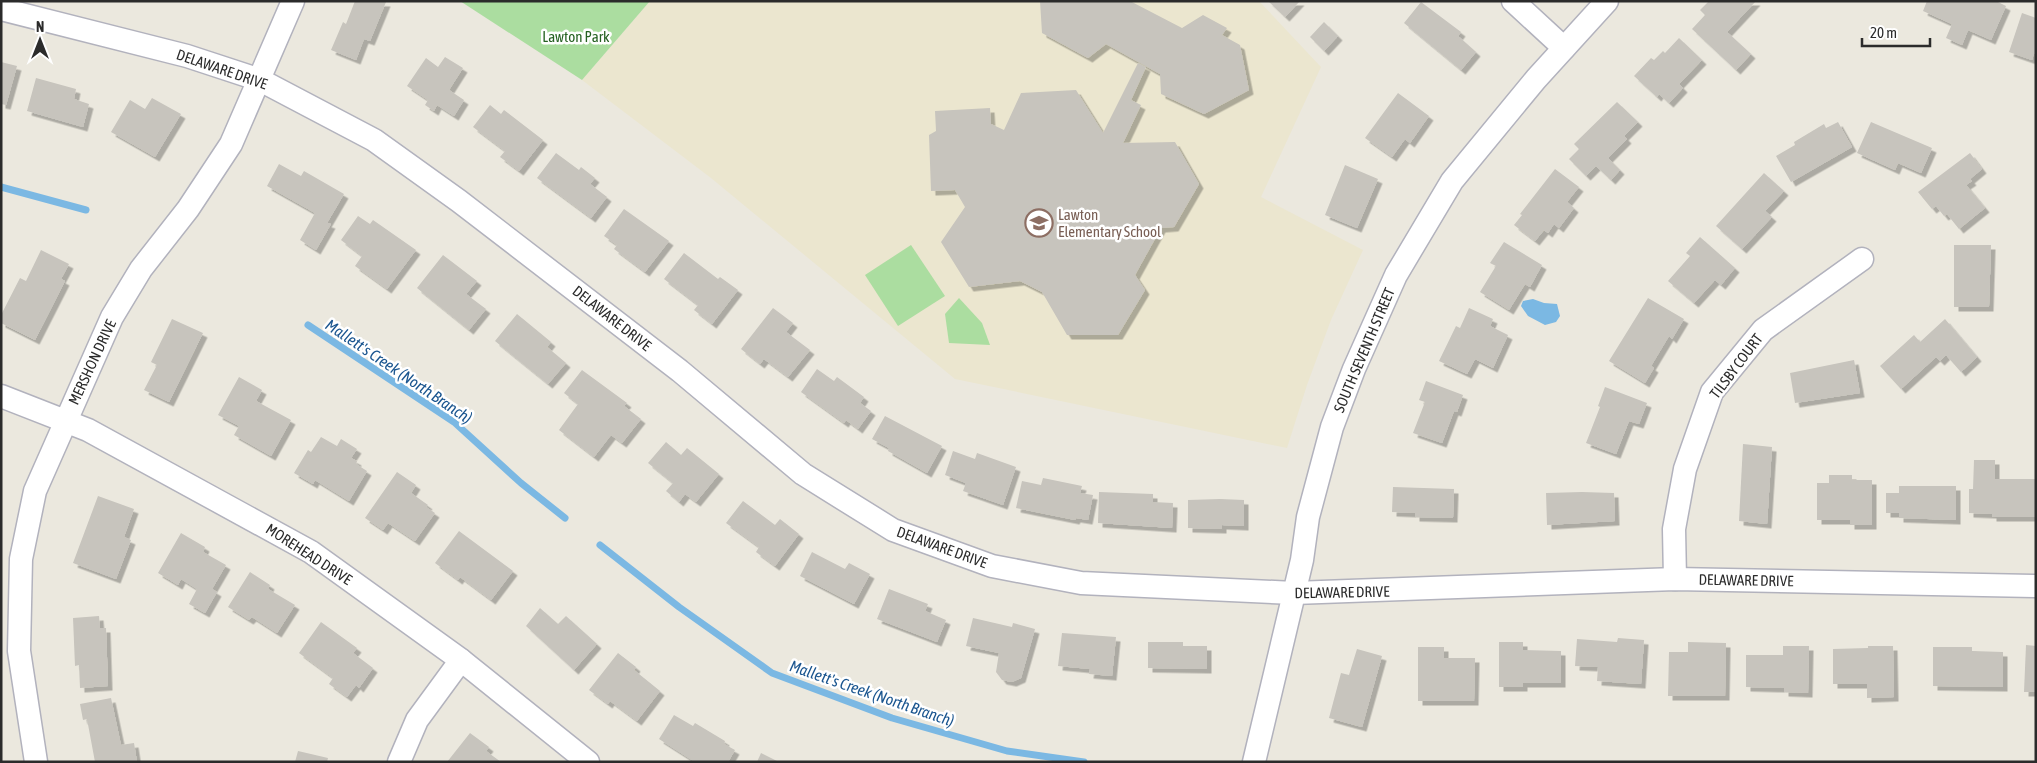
<svg xmlns="http://www.w3.org/2000/svg" width="2037" height="763" viewBox="0 0 2037 763" font-family="'Asap Condensed',sans-serif">
<defs>
<filter id="shadow"><feDropShadow dx="4.5" dy="4.5" stdDeviation="0" flood-color="#0004"/></filter>
</defs>
<rect width="100%" height="100%" fill="#ebe8de"/>
<path fill="#ebe6cf" d="M650,1H1259L1321,67L1261,197L1363,250L1331,320L1307,385L1287,448L955,379L711,178L582,80Z"/>
<g fill="#abdda0">
<path d="M460,1H650L582,80Z"/>
<path d="M911,245L945,296L898,326L865,275Z"/>
<path d="M959,298L982,323L990,345L949,343L945,314Z"/>
</g>
<path fill="#7bb8e3" d="M1533,299L1544,303L1557,304L1560,316L1556,322L1545,325L1528,316L1521,306L1523,301Z"/>
<g fill="none" stroke-linecap="round" stroke-linejoin="round">
<g stroke="#7bb8e3" stroke-width="7">
<path d="M1,187L86,210"/>
<path d="M308,325L454,422L521,483L565,518"/>
<path d="M600,545L679,607L772,673L892,718L1007,751L1084,762"/>
</g>
</g>
<g fill="#c7c4bd" filter="url(#shadow)">
<path d="M355,1L386,2L370,41L364,39L356,60L331,50L343,22L346,24Z"/>
<path d="M1040,1H1130L1182,28L1203,15L1227,28L1222,35L1240,45L1249,90L1204,114L1161,94L1160,74L1106,44L1088,58L1042,33Z"/>
<path d="M1268,1H1300L1285,17Z"/>
<path d="M1709,1H1756L1727,32L1751,54L1736,70L1692,29L1705,15L1700,10Z"/>
<path d="M1927,1H1996L2006,6L1991,40L1968,30L1962,45L1946,38L1952,24L1923,11Z"/>
<path d="M1421,2L1461,32L1458,36L1476,52L1461,70L1404,23Z"/>
<path d="M2022,13L2036,18V54L2034,53L2032,60L2009,52Z"/>
<path d="M1324,22L1338,36L1324,51L1310,37Z"/>
<path d="M1679,38L1702,60L1679,84L1683,88L1669,103L1659,94L1657,97L1634,76L1651,58L1654,60L1663,51L1665,53Z"/>
<path d="M445,57L463,68L449,90L464,100L454,116L437,105L434,111L425,105L428,100L407,86L426,58L438,67Z"/>
<path d="M1,62L17,66L6,105L1,104Z"/>
<path d="M1138,63L1146,67L1131,100L1141,105L1123,143L1175,142L1199,184L1174,227L1161,228L1135,275L1145,290L1118,335H1067L1042,292L1020,281L969,287L941,242L965,207L955,190L931,191L929,135L936,131L935,111L990,108L991,124L1004,130L1021,93L1076,90L1103,133Z"/>
<path d="M36,78L76,89L74,99L89,104L83,127L27,111Z"/>
<path d="M1398,93L1429,116L1410,143L1405,139L1392,157L1365,138Z"/>
<path d="M152,98L181,114L155,157L111,132L130,100L145,109Z"/>
<path d="M1617,102L1638,122L1624,136L1627,139L1608,158L1620,170L1611,180L1596,166L1586,176L1569,159L1579,149L1574,144Z"/>
<path d="M490,105L501,114L504,110L543,140L519,171L500,157L505,151L473,127Z"/>
<path d="M1838,122L1852,147L1791,182L1776,156L1795,145L1794,142L1824,124L1826,128Z"/>
<path d="M1871,122L1932,148L1921,173L1898,163L1895,170L1857,153Z"/>
<path d="M556,153L579,170L581,167L595,178L590,184L607,197L591,218L537,178Z"/>
<path d="M1970,153L1982,169L1970,179L1972,181L1966,185L1985,208L1959,229L1947,214L1944,216L1936,206L1932,209L1918,192Z"/>
<path d="M279,164L301,176L304,171L344,194L327,223L331,224L316,250L300,240L315,213L267,186Z"/>
<path d="M1345,165L1378,179L1357,228L1325,215Z"/>
<path d="M1555,169L1579,187L1567,202L1574,208L1559,228L1554,224L1548,233L1544,230L1535,241L1514,225L1522,215L1520,214Z"/>
<path d="M1764,173L1784,191L1765,211L1772,217L1742,249L1716,226Z"/>
<path d="M624,209L669,241L645,272L614,249L617,245L604,236Z"/>
<path d="M358,216L370,224L373,220L416,250L387,289L355,266L362,256L341,240Z"/>
<path d="M1700,237L1735,268L1721,285L1715,280L1694,303L1668,281L1690,256L1686,253Z"/>
<path d="M1504,242L1542,265L1530,287L1525,284L1509,310L1480,292L1496,266L1490,263Z"/>
<path d="M1954,245H1991L1989,307H1954Z"/>
<path d="M41,250L69,264L61,279L65,281L35,340L1,323V315L20,278L26,281Z"/>
<path d="M684,253L718,279L720,277L738,290L712,324L694,310L698,305L664,279Z"/>
<path d="M443,255L477,281L466,294L486,309L469,330L417,288Z"/>
<path d="M1648,298L1684,319L1672,339L1669,336L1651,366L1654,368L1645,383L1609,361Z"/>
<path d="M773,308L793,323L786,332L810,350L788,377L764,359L760,364L741,349Z"/>
<path d="M1469,308L1493,319L1490,326L1508,335L1493,368L1475,359L1467,374L1439,361L1456,326L1460,328Z"/>
<path d="M517,314L551,342L547,347L566,363L548,384L495,341Z"/>
<path d="M172,319L203,333L169,402L144,390L157,365L151,362Z"/>
<path d="M1945,319L1977,357L1961,372L1946,355L1940,361L1936,357L1901,389L1880,366L1914,335L1920,342Z"/>
<path d="M1854,360L1860,393L1795,403L1790,373Z"/>
<path d="M817,369L834,381L837,377L864,397L860,403L871,411L858,429L846,420L844,423L801,392Z"/>
<path d="M582,370L627,403L624,406L641,419L622,443L611,435L594,457L559,430L578,404L564,393Z"/>
<path d="M239,377L262,390L256,401L291,420L271,456L234,435L239,426L218,415Z"/>
<path d="M1426,381L1463,395L1457,412L1454,411L1442,443L1413,433L1425,402L1419,400Z"/>
<path d="M1605,387L1647,403L1639,424L1629,421L1616,454L1586,443L1600,407L1598,406Z"/>
<path d="M885,416L942,446L927,473L888,451L889,448L872,439Z"/>
<path d="M321,437L337,446L341,439L357,449L351,458L357,461L356,464L367,471L349,501L315,480L313,484L294,473L308,450L311,452Z"/>
<path d="M666,442L681,455L687,448L719,474L696,502L685,494L679,502L666,491L673,483L648,463Z"/>
<path d="M1743,444L1772,447L1767,524L1739,521Z"/>
<path d="M953,451L975,459L977,453L1016,467L1003,505L963,491L966,483L945,475Z"/>
<path d="M1974,460H1995V479H2035V517H1992V514L1969,513V489H1973Z"/>
<path d="M397,472L416,485L411,493L428,505L426,507L435,513L415,541L388,523L383,530L365,518Z"/>
<path d="M1829,475H1852V480H1872V525H1850V520H1817V483H1829Z"/>
<path d="M1043,478L1082,486L1080,493L1093,495L1088,520L1076,518L1075,520L1016,508L1022,481L1041,485Z"/>
<path d="M1899,486H1956V520L1899,518V513H1886V493H1899Z"/>
<path d="M1393,487L1454,489L1453,518L1415,517V513L1392,512Z"/>
<path d="M1099,492L1153,494V502L1173,503L1172,528L1098,523Z"/>
<path d="M1582,492L1614,493L1615,521L1547,525L1546,493Z"/>
<path d="M98,496L134,509L124,537L131,540L116,579L73,563Z"/>
<path d="M1220,499L1244,500V526L1222,525V529L1188,528V500Z"/>
<path d="M743,501L775,525L780,519L799,534L775,566L756,552L759,547L726,523Z"/>
<path d="M459,531L513,571L491,600L460,577L458,580L435,563Z"/>
<path d="M181,533L205,547L203,552L226,565L212,589L217,592L205,613L189,604L197,589L181,579L178,585L158,573Z"/>
<path d="M812,552L845,569L849,563L870,574L854,604L800,576Z"/>
<path d="M250,572L270,585L268,589L295,605L277,633L252,617L249,620L228,607Z"/>
<path d="M889,589L928,604L925,611L946,620L937,642L877,619Z"/>
<path d="M540,608L558,624L566,616L597,644L574,670L526,626Z"/>
<path d="M99,616L100,628H106L108,686L80,688L79,665L75,666L73,618Z"/>
<path d="M973,618L1012,627L1013,623L1035,629L1021,678L1012,682L1002,680L996,672L999,653L966,646Z"/>
<path d="M321,622L357,648L353,653L373,668L359,688L356,685L347,697L329,684L333,678L299,653Z"/>
<path d="M1062,633L1116,637L1112,676L1089,674L1090,669L1058,666Z"/>
<path d="M1618,638L1644,640L1641,684L1597,681L1598,667L1575,666L1577,639L1617,642Z"/>
<path d="M1148,642H1183V646H1207V669L1148,668Z"/>
<path d="M1499,642H1523V650L1561,651V683H1523V687H1499Z"/>
<path d="M1688,642L1726,643L1725,696H1668L1669,652H1688Z"/>
<path d="M2026,645L2036,646V692H2024Z"/>
<path d="M1783,646H1809L1808,693L1784,692V688L1746,687V655H1783Z"/>
<path d="M1868,646H1893L1894,697L1867,698V684H1833V649L1868,648Z"/>
<path d="M1418,647H1444V658H1475L1474,701H1418Z"/>
<path d="M1933,647H1972V651L2003,652V687L1933,686Z"/>
<path d="M1357,649L1382,656L1362,727L1329,718L1341,673L1349,675Z"/>
<path d="M618,653L636,667L634,670L660,691L637,721L610,701L608,704L589,690Z"/>
<path d="M111,698L121,745L134,743L137,762H95L87,719L83,720L80,704Z"/>
<path d="M674,715L693,726L695,723L725,741L724,744L735,750L728,762H695L659,739Z"/>
<path d="M470,733L489,747L486,751L501,762H447Z"/>
<path d="M298,751L328,758L327,762H295Z"/>
<path d="M761,753L779,762H757Z"/>
</g>
<g fill="none" stroke-linecap="round" stroke-linejoin="round">
<g stroke="#b2b2bd" stroke-width="25">
<g id="minor">
<path d="M1513,1L1564,48"/>
<path d="M1,9L187,56L260,80L374,140L459,201L680,371L803,474L893,530L992,566L1081,583L1294,593L1675,579L2036,586"/>
<path d="M1,396L88,430L311,552L461,660L588,762"/>
<path d="M1675,579L1674,529L1685,469L1712,392L1763,330L1862,259"/>
<path d="M36,762L19,651L21,559L35,491L112,317L141,269L188,209L231,144L293,1"/>
<path d="M399,762L417,720L461,660"/>
<path d="M1254,762L1302,560L1308,517L1332,427L1354,369L1396,275L1452,181L1536,79L1607,1"/>
</g>
</g>
<use href="#minor" stroke="#fff" stroke-width="22"/>
</g>
<defs>
<g id="school-ring" transform="scale(1.4375)"><circle r="9.5" fill="#fff" stroke="#8d6e63" stroke-width="1.5"/><path d="M0-5L7-2L0 1L-7-2ZM-4 1L0 2.5L4 1V4Q0 6-4 4Z" fill="#8d6e63"/></g>
</defs>
<g fill-rule="evenodd">
<use href="#school-ring" x="1039" y="223"/>
</g>
<g text-anchor="middle" dominant-baseline="central" stroke-width="5" stroke-linejoin="round" paint-order="stroke">
<g font-size="15" fill="#256121" stroke="#fff">
<text x="576" y="36">Lawton Park</text>
</g>
<g font-size="15" fill="#2b2b2b" stroke="#fff">
<text transform="translate(222 69) rotate(19)">DELAWARE DRIVE</text>
<text transform="translate(612 318) rotate(38)">DELAWARE DRIVE</text>
<text transform="translate(1364 350) rotate(-67)">SOUTH SEVENTH STREET</text>
<text transform="translate(92 362) rotate(-65)">MERSHON DRIVE</text>
<text transform="translate(1736 366) rotate(-53)">TILSBY COURT</text>
<text transform="translate(942 547) rotate(20)">DELAWARE DRIVE</text>
<text transform="translate(309 554) rotate(33)">MOREHEAD DRIVE</text>
<text transform="translate(1746 580) rotate(1)">DELAWARE DRIVE</text>
<text transform="translate(1342 592) rotate(-1)">DELAWARE DRIVE</text>
</g>
<g font-size="15" fill="#785e54" stroke="#fff" text-anchor="start">
<text x="1058" y="214">Lawton<tspan x="1058" dy="17">Elementary School</tspan></text>
</g>
<g font-size="16" font-style="italic" fill="#1a558f" stroke="#fff">
<text transform="translate(399 371) rotate(34)">Mallett's Creek (North Branch)</text>
<text transform="translate(872 693) rotate(19)">Mallett's Creek (North Branch)</text>
</g>
</g>
<rect width="2037" height="763" fill="none" stroke="#2b2b2b" stroke-width="5"/>
<g transform="translate(40 40)" stroke="#ffffff" stroke-width="4" paint-order="stroke">
<path d="M0-4L9 19L0 12L-9 19Z" fill="#2b2b2b"/>
<text y="-8" font-size="14" font-weight="bold" text-anchor="middle" fill="#2b2b2b">N</text>
</g>
<path d="M1862 38v8h68v-8" fill="none" stroke="#2b2b2b" stroke-width="2.5"/>
<text x="1870" y="38" font-size="15" fill="#2b2b2b" stroke="#ffffff" stroke-width="4" paint-order="stroke">20 m</text>
</svg>
